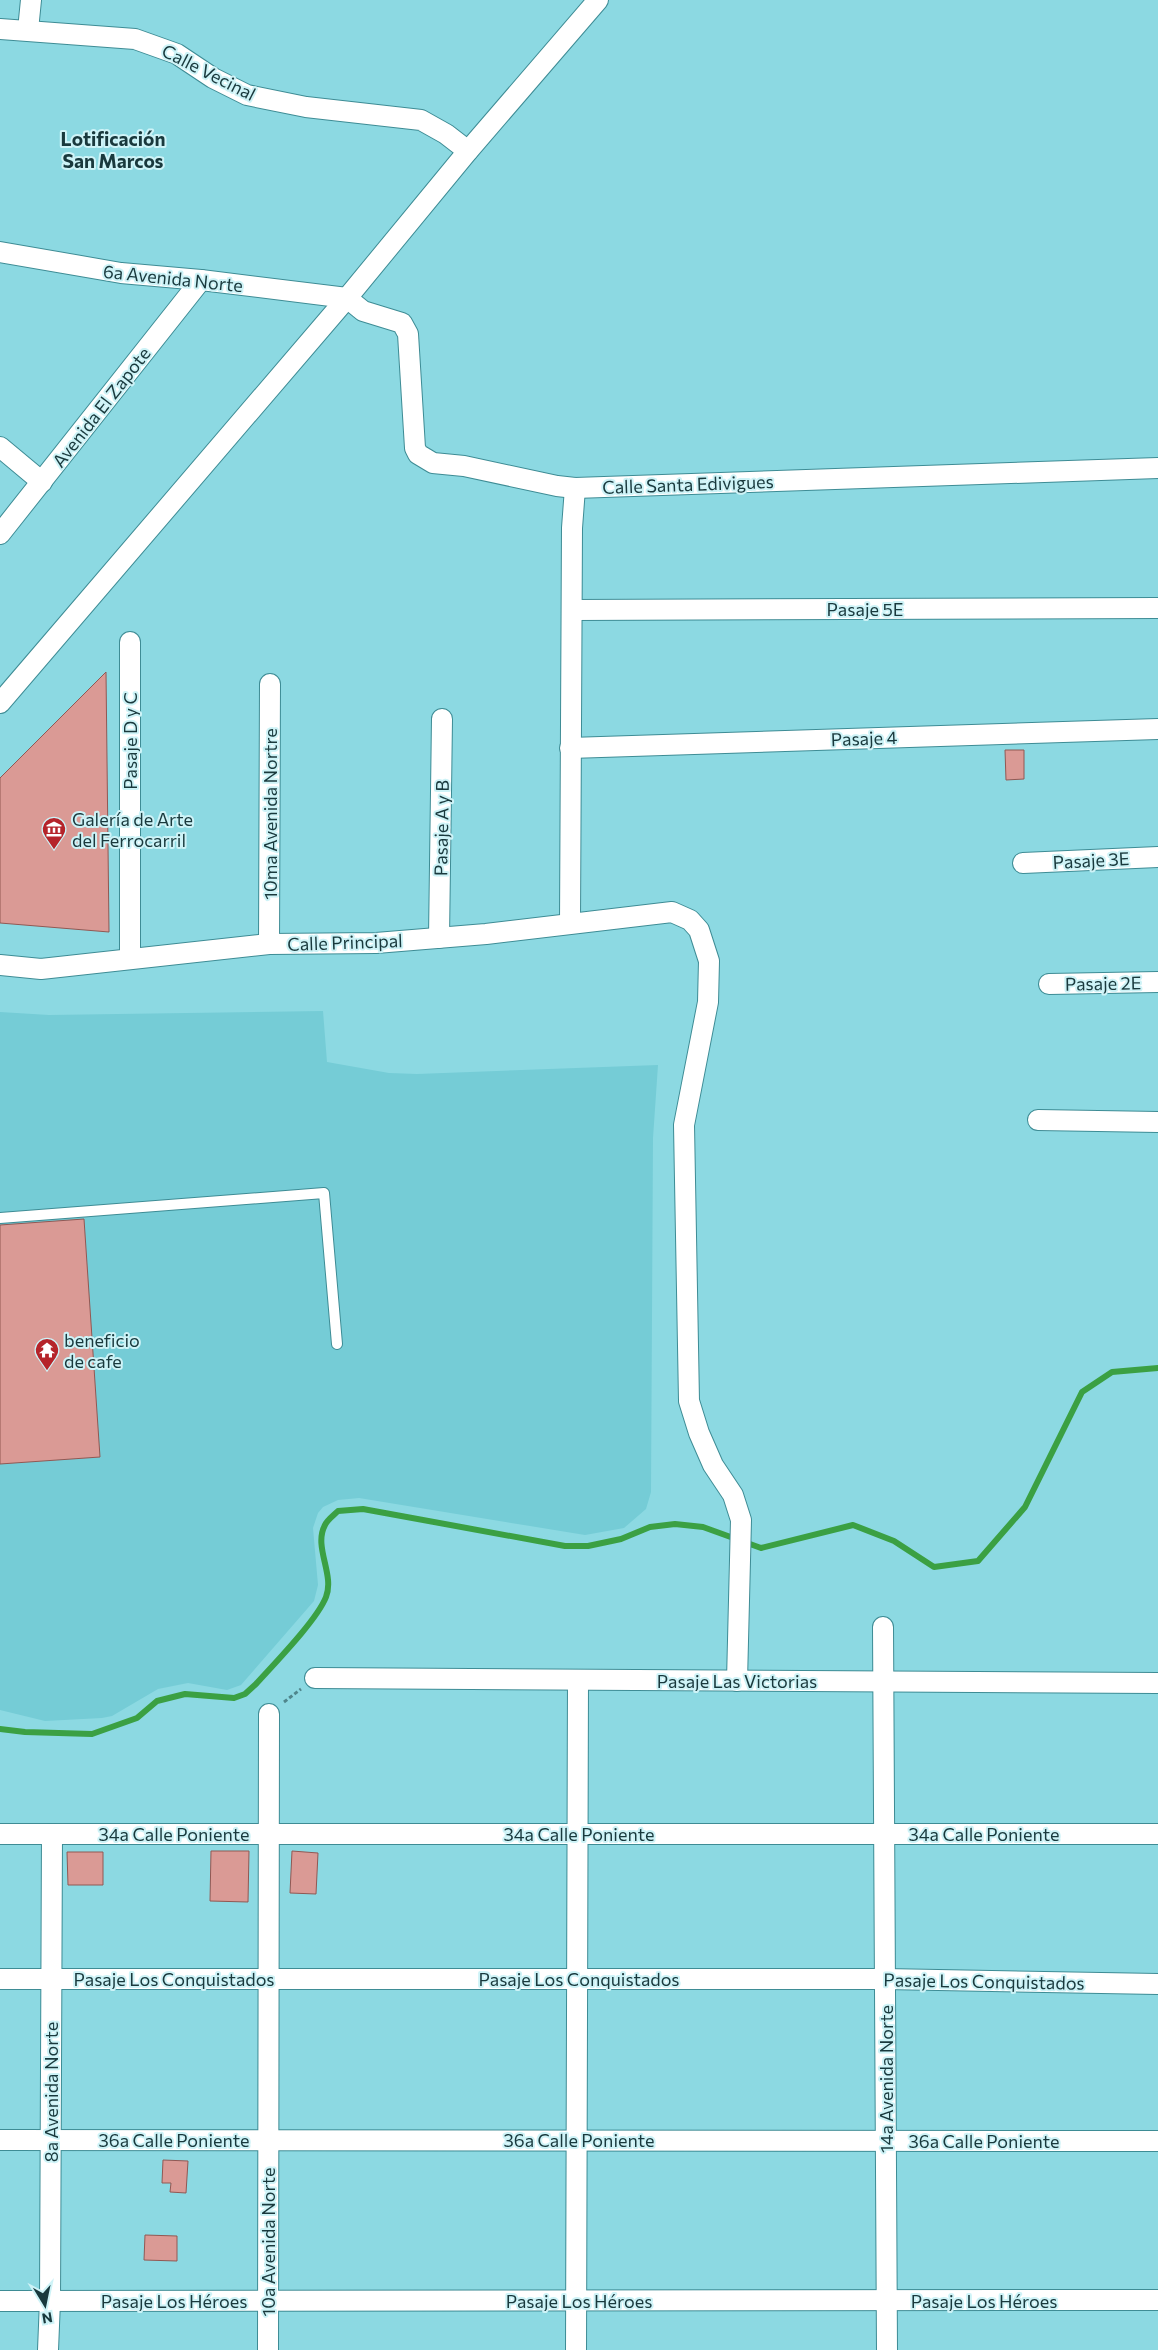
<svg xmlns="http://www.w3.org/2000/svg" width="1158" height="2350" viewBox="0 0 1158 2350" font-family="Commissioner,sans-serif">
<rect width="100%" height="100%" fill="#8cd9e2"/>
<path fill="#75ccd6" d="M323,1011L327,1062L389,1073L417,1074L658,1065L653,1138L651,1492L646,1509L624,1528L585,1535L359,1498L338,1500L323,1507L318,1513L313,1528L318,1585L314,1601L241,1685L227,1690L188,1683L158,1689L112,1716L102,1718L45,1721L0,1710V1012L49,1015Z"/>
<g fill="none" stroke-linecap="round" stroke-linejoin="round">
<path stroke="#3ba043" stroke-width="6" d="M0,1729L25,1732L92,1734L137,1718L157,1701L185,1694L234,1698L245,1694L256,1684C274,1664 317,1620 326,1597C335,1574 313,1547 325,1525C327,1520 334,1515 338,1511L363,1509L565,1546H588L621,1539L650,1527L675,1524L703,1527L761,1548L853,1525L894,1541L934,1567L978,1561L1025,1507L1082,1392L1112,1372L1158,1368"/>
</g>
<g fill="#da9a95" stroke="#915853">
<path d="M106,672L109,932L0,923V778Z"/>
<path d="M1005,750H1024V779L1006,780Z"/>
<path d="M84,1219L100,1457L0,1464V1225Z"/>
<path d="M211,1851H249L248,1902L210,1901Z"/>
<path d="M292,1851L318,1853L316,1894L290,1893Z"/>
<path d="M67,1852H103V1885H68Z"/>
<path d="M163,2160L188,2161L186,2193L170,2192L171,2183H162Z"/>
<path d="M145,2235L177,2236V2261L144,2260Z"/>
</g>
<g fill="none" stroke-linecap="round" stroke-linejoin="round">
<g stroke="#3e8c95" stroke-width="12">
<path id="service" d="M0,1218L324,1193L337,1344"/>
</g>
<g stroke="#3e8c95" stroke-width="22">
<g id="minor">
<path d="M0,29L135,39L177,54L213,78L247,95L306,107L421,120L446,134L468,151"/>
<path d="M28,30L31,0"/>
<path d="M0,252L121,273L201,280L347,298L363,311L402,323L408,334L415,448L418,454L433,463L464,466L557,486L575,488L1158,468"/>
<path d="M0,447L42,482"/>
<path d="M0,534L201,280"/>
<path d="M573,610L1158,608"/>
<path d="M130,642V959"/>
<path d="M0,703L347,298L468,151L598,0"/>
<path d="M570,748L1158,729"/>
<path d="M1023,863L1158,857"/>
<path d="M570,923L572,528L575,488"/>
<path d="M439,938L442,719"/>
<path d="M269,944L270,684"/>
<path d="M0,965L41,969L269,944L376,943L486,934L672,912L690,920L699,930L709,961L708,1002L684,1125L689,1401L699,1433L713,1465L733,1495L741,1520L737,1681"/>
<path d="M1049,984L1158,982"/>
<path d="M1038,1120L1158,1122"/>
<path d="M883,1627L887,2350"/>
<path d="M315,1678L1158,1683"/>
<path d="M0,1834H1158"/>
<path d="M0,1979H885L1158,1984"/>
<path d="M0,2140L1158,2141"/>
<path d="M0,2301L1158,2300"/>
<path d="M48,2350L50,2301L52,1834"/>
<path d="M268,2350L269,1714"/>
<path d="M576,2350L578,1680"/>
</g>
</g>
<path stroke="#50868c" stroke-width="3" stroke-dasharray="4 2.5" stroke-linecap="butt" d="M284,1702L301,1689"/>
<use href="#service" stroke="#fff" stroke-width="10"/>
<use href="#minor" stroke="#fff" stroke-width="20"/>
</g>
<defs>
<g id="museum-pin" transform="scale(1.25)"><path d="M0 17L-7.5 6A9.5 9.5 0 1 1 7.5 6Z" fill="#b5242a" stroke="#cef3f7"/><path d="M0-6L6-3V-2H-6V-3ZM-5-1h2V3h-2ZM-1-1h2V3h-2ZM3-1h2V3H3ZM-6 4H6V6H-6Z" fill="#fff"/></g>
<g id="temple-pin" transform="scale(1.25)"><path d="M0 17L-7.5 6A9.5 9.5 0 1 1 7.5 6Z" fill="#b5242a" stroke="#cef3f7"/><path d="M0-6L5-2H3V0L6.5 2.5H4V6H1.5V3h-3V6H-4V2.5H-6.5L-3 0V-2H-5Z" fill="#fff"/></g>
</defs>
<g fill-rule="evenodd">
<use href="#museum-pin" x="54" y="829"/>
<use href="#temple-pin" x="47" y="1350"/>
</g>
<g text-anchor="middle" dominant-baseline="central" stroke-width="4" stroke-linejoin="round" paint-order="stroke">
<g font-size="18" fill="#19393d" stroke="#cef3f7">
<text transform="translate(209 72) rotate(27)">Calle Vecinal</text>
<text transform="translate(173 278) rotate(6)">6a Avenida Norte</text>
<text transform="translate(101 407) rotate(-52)">Avenida El Zapote</text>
<text transform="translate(688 484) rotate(-2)">Calle Santa Edivigues</text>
<text x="865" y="609">Pasaje 5E</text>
<text transform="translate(864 738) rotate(-2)">Pasaje 4</text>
<text transform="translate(130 741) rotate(-90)">Pasaje D y C</text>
<text transform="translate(270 814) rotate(-90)">10ma Avenida Nortre</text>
<text transform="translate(441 828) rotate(-89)">Pasaje A y B</text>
<text transform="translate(1091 860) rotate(-3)">Pasaje 3E</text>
<text transform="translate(345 942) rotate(-2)">Calle Principal</text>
<text transform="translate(1103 983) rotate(-1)">Pasaje 2E</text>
<text x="737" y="1681">Pasaje Las Victorias</text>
<text x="174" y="1834">34a Calle Poniente</text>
<text x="579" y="1834">34a Calle Poniente</text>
<text x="984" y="1834">34a Calle Poniente</text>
<text x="174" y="1979">Pasaje Los Conquistados</text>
<text x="579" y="1979">Pasaje Los Conquistados</text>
<text transform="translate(984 1981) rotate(1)">Pasaje Los Conquistados</text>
<text transform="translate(886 2079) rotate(-90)">14a Avenida Norte</text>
<text transform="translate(51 2092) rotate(-90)">8a Avenida Norte</text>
<text x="174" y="2140">36a Calle Poniente</text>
<text x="579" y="2140">36a Calle Poniente</text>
<text x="984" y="2141">36a Calle Poniente</text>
<text transform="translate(268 2242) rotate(-90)">10a Avenida Norte</text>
<text x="174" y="2301">Pasaje Los Héroes</text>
<text x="579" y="2301">Pasaje Los Héroes</text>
<text x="984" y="2301">Pasaje Los Héroes</text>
</g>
<g font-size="18" fill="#19393d" stroke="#cef3f7" text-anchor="start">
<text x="72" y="819">Galería de Arte<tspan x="72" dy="21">del Ferrocarril</tspan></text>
<text x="64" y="1340">beneficio<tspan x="64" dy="21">de cafe</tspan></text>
</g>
<g font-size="19" font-weight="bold" fill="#19393d" stroke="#cef3f7">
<text x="113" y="138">Lotificación<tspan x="113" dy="22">San Marcos</tspan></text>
</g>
</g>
<g transform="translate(45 2305) rotate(170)" stroke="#cef3f7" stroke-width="4" paint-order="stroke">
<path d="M0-4L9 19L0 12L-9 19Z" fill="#19393d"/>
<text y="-8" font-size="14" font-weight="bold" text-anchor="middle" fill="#19393d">N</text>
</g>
</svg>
